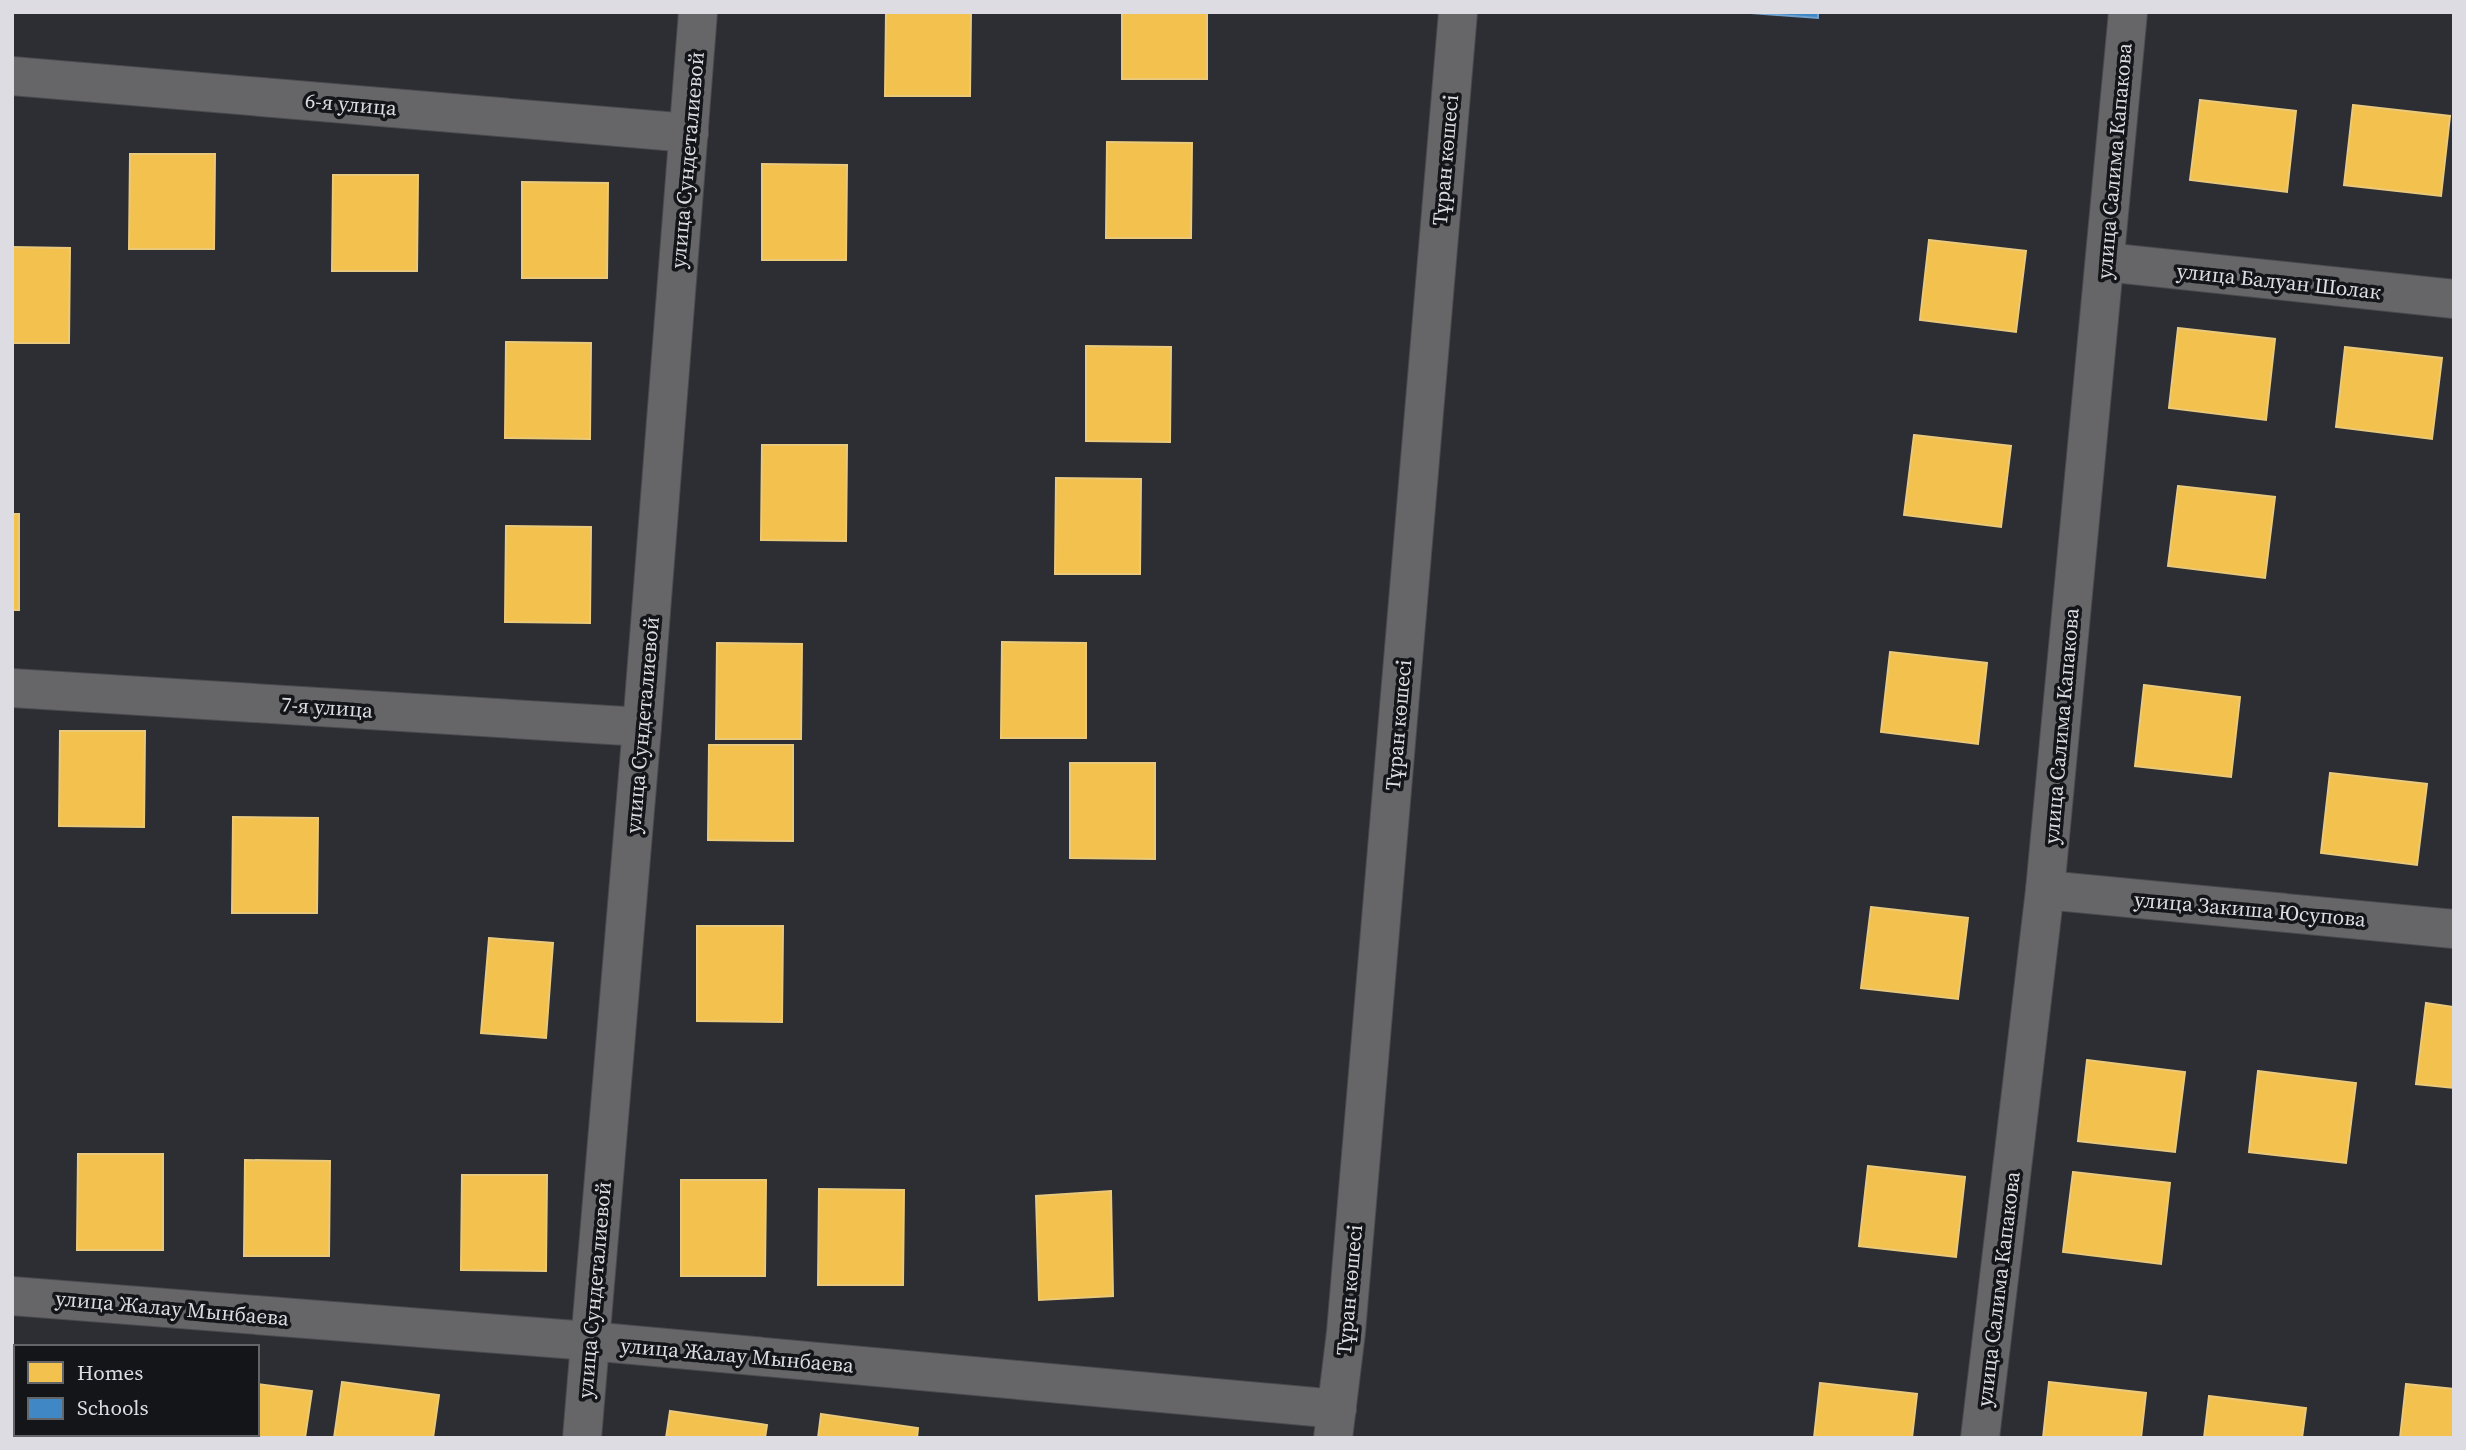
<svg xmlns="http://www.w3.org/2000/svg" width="2466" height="1450" viewBox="0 0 2466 1450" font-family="'Source Serif 4',serif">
<rect width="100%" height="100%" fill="#2d2e33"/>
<g fill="#f2c14e" stroke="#ebc97a" stroke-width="2">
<path d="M886,12H971L970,96H885Z"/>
<rect x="1122" y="12" width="85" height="67"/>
<path d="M2200,100L2296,111L2287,192L2190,180Z"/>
<path d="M2353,105L2450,116L2441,196L2344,185Z"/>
<path d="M1107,142L1192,143L1191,238H1106Z"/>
<path d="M130,154H215L214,249H129Z"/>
<path d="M762,164L847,165L846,260H762Z"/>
<path d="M333,175H418L417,271H332Z"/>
<path d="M522,182L608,183L607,278H522Z"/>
<path d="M1929,240L2026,251L2016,332L1920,320Z"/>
<path d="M12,247L70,248L69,343H12Z"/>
<path d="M2178,328L2275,339L2266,420L2169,408Z"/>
<path d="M506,342L591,343L590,439L505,438Z"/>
<path d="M1086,346L1171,347L1170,442L1086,441Z"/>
<path d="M2345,347L2442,358L2432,439L2336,427Z"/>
<path d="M1914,435L2011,446L2001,527L1904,515Z"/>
<path d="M762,445H847L846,541L761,540Z"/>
<path d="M1056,478L1141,479L1140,574H1055Z"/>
<path d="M2178,486L2275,497L2265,578L2168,566Z"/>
<rect x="12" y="514" width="7" height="96"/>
<path d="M506,526L591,527L590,623L505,622Z"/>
<path d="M1002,642L1086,643V738H1001Z"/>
<path d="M717,643L802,644L801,739H716Z"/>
<path d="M1890,652L1987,663L1978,744L1881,732Z"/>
<path d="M2144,685L2240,697L2231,777L2135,766Z"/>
<path d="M60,731H145L144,827L59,826Z"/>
<path d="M709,745H793V841L708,840Z"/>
<path d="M1070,763H1155V859L1070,858Z"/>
<path d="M2330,773L2427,784L2417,865L2321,853Z"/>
<path d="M233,817L318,818L317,913H232Z"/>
<path d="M1871,907L1968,918L1958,999L1861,988Z"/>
<path d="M697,926H783L782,1022L697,1021Z"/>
<path d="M489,938L553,943L546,1038L481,1033Z"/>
<path d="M2426,1003L2454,1007V1088L2416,1084Z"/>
<path d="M2087,1060L2185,1072L2175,1152L2078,1141Z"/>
<path d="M2258,1071L2356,1083L2346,1163L2249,1152Z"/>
<path d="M78,1154H163V1250H77Z"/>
<path d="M245,1160L330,1161L329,1256H244Z"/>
<path d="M1868,1166L1965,1177L1956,1257L1859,1246Z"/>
<path d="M2073,1172L2170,1183L2161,1264L2063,1252Z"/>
<path d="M462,1175H547L546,1271L461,1270Z"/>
<path d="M681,1180H766L765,1276H681Z"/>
<path d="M819,1189L904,1190L903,1285H818Z"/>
<path d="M1111,1191L1113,1296L1039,1300L1036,1196Z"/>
<path d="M12,1366H16V1434H92L91,1438H12Z"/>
<path d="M342,1382L439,1395L433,1438H334Z"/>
<path d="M2049,1382L2146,1393L2141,1438H2043Z"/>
<path d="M1820,1383L1917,1394L1912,1438H1814Z"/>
<path d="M257,1384L312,1391L305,1438H206V1434H257Z"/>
<path d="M2406,1384L2454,1389V1438H2400Z"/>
<path d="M2209,1396L2306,1408L2302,1438H2204Z"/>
<path d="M670,1411L767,1425L765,1438H666Z"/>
<path d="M821,1414L918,1428L917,1438H818Z"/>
</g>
<path fill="#3f88c5" stroke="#6ea1ce" stroke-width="2" d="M1738,12H1818V18Z"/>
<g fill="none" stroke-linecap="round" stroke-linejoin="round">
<g stroke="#4a4b4e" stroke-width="40">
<g id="minor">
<path d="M12,76L689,133"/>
<path d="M2105,262L2454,299"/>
<path d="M12,688L642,727"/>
<path d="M2045,890L2454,929"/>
<path d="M12,1296L589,1341L1337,1409"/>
<path d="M582,1438L642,727L698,12"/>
<path d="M1333,1438L1346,1332L1458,12"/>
<path d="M1980,1438L2045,890L2128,12"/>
</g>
</g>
<use href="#minor" stroke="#666669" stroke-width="38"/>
</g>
<g text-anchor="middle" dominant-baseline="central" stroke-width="7" stroke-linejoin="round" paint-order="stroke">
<g font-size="21" fill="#dcdce2" stroke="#141519">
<text transform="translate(351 104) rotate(5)">6-я улица</text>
<text transform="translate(687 160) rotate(-85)">улица Сундеталиевой</text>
<text transform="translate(1445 160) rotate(-85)">Тұран көшесі</text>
<text transform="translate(2114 161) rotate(-85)">улица Салима Капакова</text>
<text transform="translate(2279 281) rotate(6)">улица Балуан Шолак</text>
<text transform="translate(327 707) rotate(4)">7-я улица</text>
<text transform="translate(642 725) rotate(-85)">улица Сундеталиевой</text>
<text transform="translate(1398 725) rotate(-85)">Тұран көшесі</text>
<text transform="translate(2061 726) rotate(-85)">улица Салима Капакова</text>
<text transform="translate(2250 909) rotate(5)">улица Закиша Юсупова</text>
<text transform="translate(1998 1289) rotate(-83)">улица Салима Капакова</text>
<text transform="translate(594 1290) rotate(-85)">улица Сундеталиевой</text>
<text transform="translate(1349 1290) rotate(-85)">Тұран көшесі</text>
<text transform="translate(172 1308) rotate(5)">улица Жалау Мынбаева</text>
<text transform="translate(737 1355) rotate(5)">улица Жалау Мынбаева</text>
</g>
</g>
<rect width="2466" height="1450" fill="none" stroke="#dcdce2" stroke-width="28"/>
<rect x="14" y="1345" width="245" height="91" fill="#141519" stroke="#646569" stroke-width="2"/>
<rect x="28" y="1362" width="35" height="21" fill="#f2c14e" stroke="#646569" stroke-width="2"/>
<text x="77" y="1380" font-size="21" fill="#dcdce2">Homes</text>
<rect x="28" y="1398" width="35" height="21" fill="#3f88c5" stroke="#646569" stroke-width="2"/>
<text x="77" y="1415" font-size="21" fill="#dcdce2">Schools</text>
</svg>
